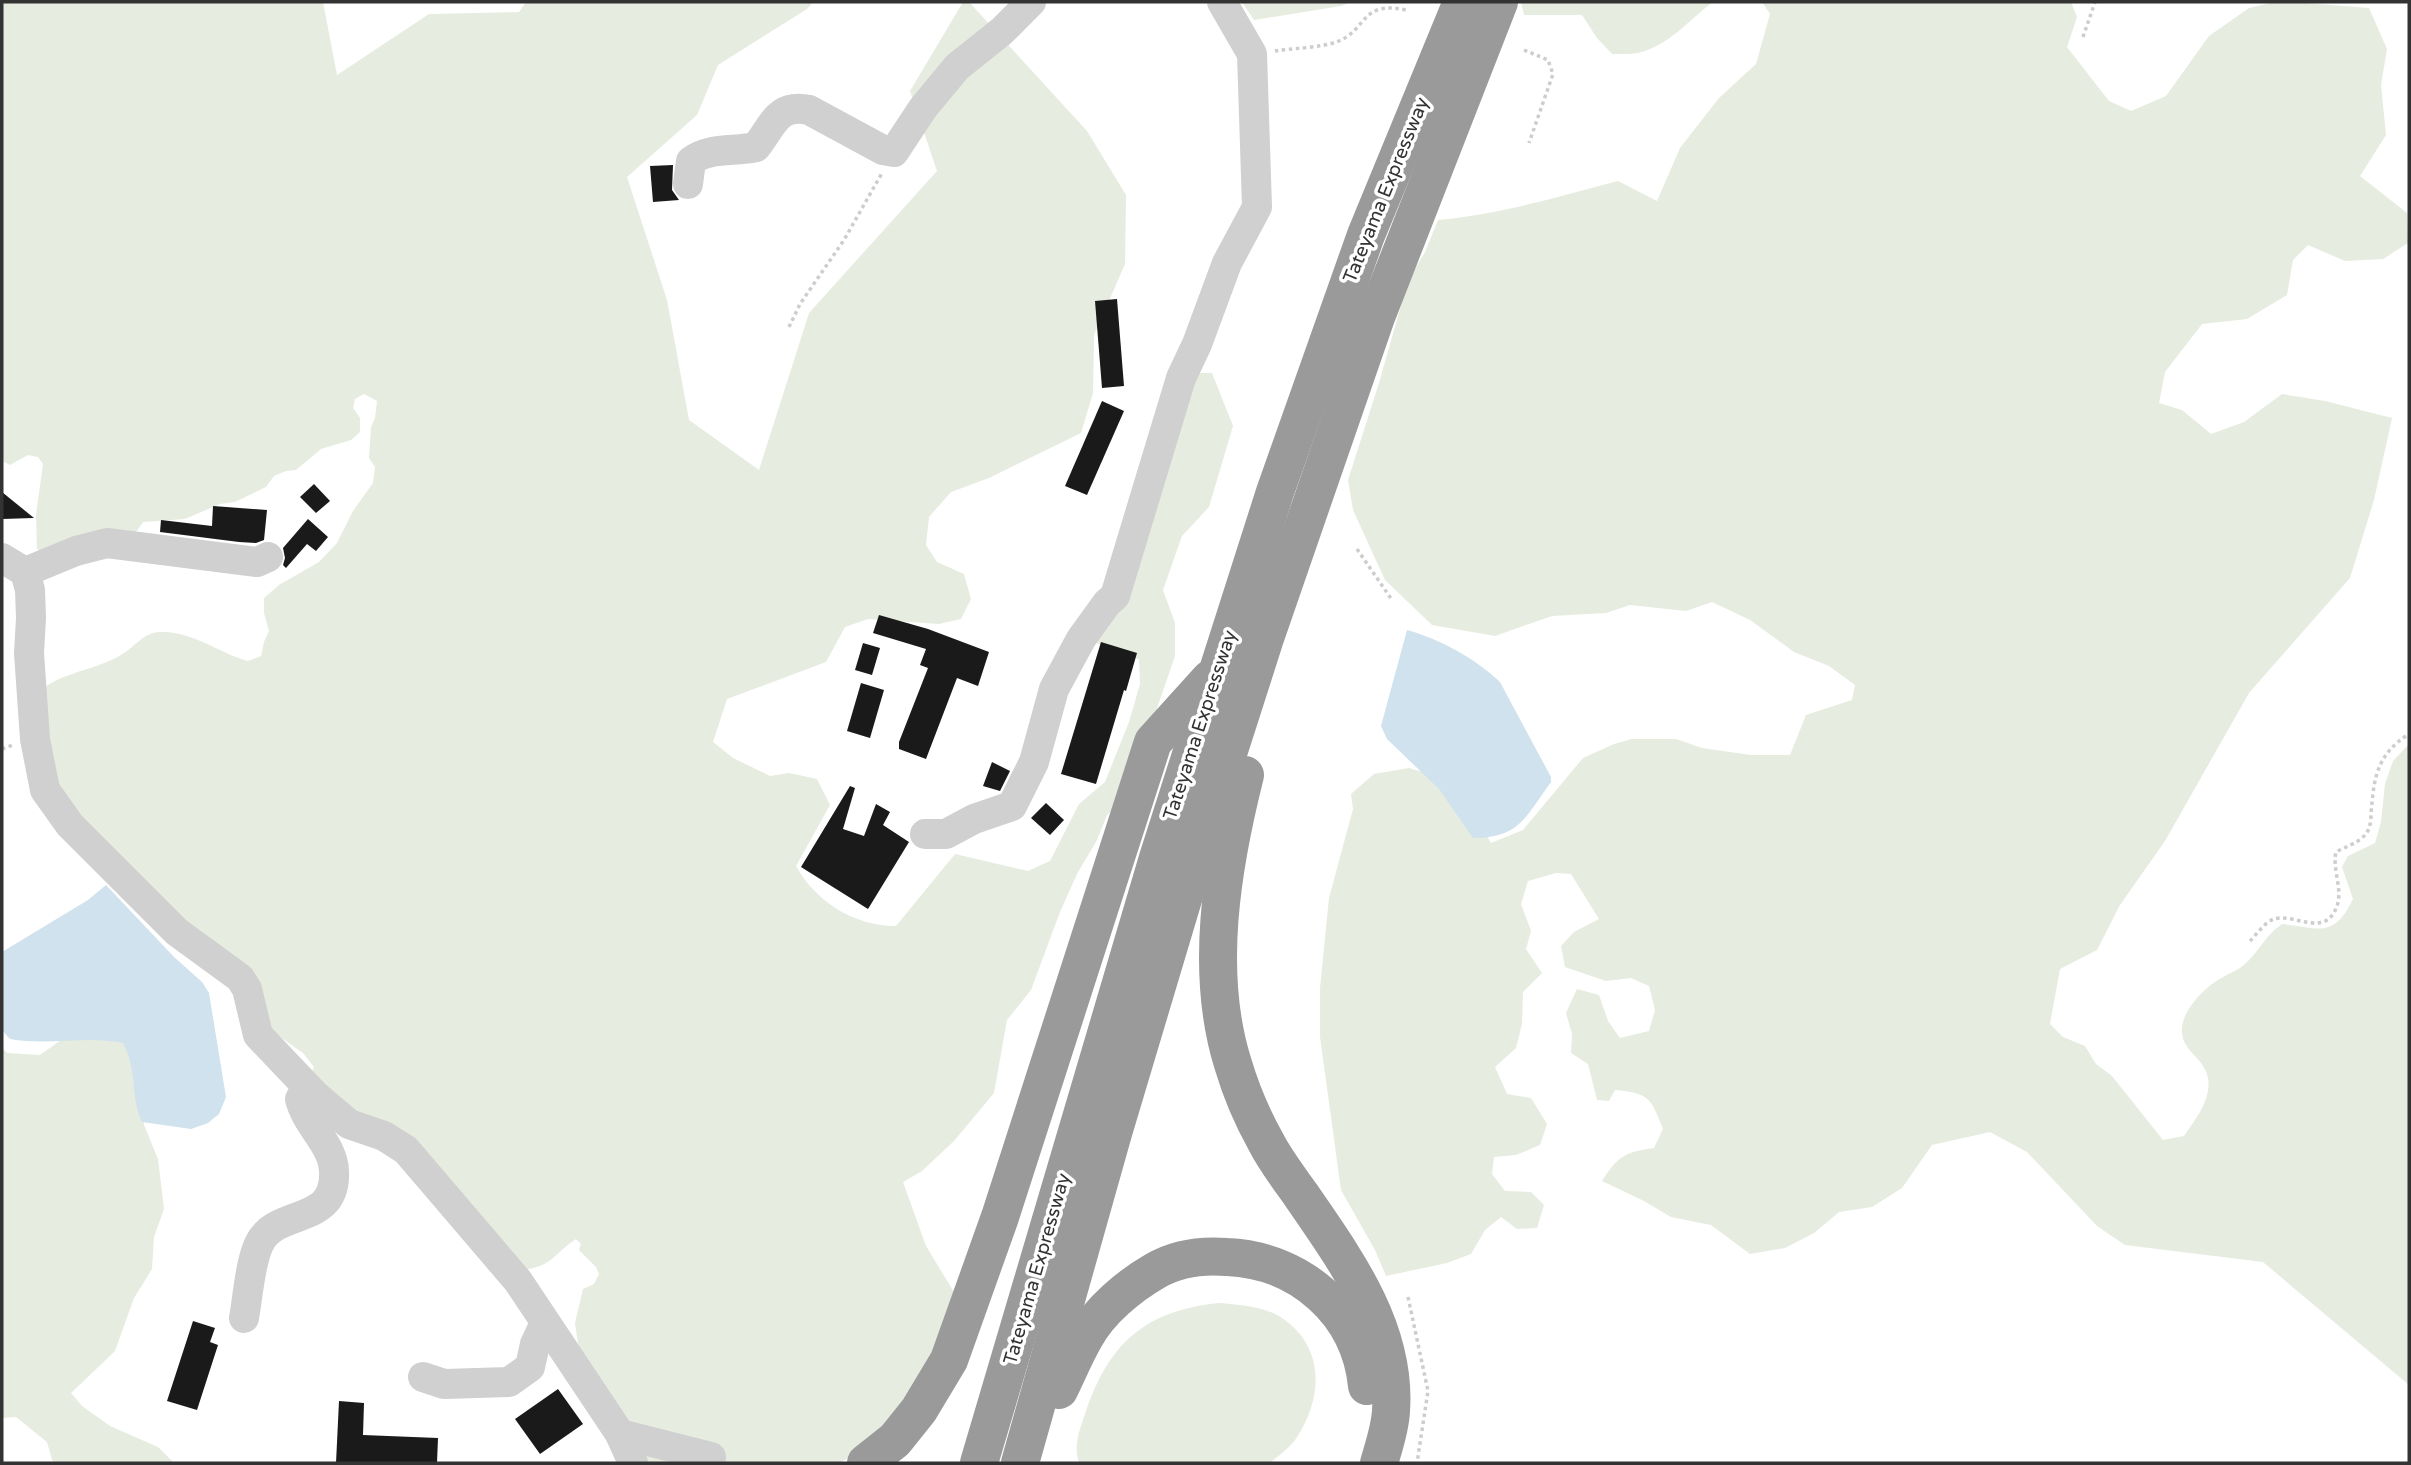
<svg xmlns="http://www.w3.org/2000/svg" width="2411" height="1465" viewBox="0 0 2411 1465" font-family="'Varela Round',sans-serif">
<rect width="100%" height="100%" fill="#fff"/>
<g fill="#e6ecdf">
<path d="M2,2H323L337,75L429,14L519,12L526,2H813L807,9L718,65L697,115L627,177L667,300L689,420L759,470L809,313L937,171L910,91L963,2H969L1087,131L1126,195L1125,264L1094,335L1093,393L1081,433L989,478L951,492L929,517L926,545L937,562L964,574L971,599L961,619L939,624L868,619L845,627L826,662L727,699L713,742L733,758L770,776L789,773L817,779L830,805L796,866C816,902 854,926 896,926L955,854L1028,871L1050,861L1079,804L1105,782L1129,722L1140,684L1139,659L1109,652L1092,639L1198,373H1212L1233,426L1209,507L1182,536L1163,590L1175,623V656L1126,799L1107,815L1097,840L1077,874L1060,912L1031,990L1007,1020L994,1093L954,1141L922,1171L903,1182L926,1246L960,1302L949,1345L865,1449L839,1463H642L580,1357L575,1323L583,1289L594,1284L599,1274L596,1267L579,1250L581,1244L576,1239C553,1254 553,1267 521,1270L362,1116L309,1077L314,1067L303,1053L266,1027L110,856L47,775L41,690C64,671 99,670 124,653C137,645 144,632 161,632C192,631 219,653 248,661L261,656L264,642L269,631L264,613V598L279,585L319,562L337,543L353,511L373,483L375,467L369,458L371,427L375,418L377,401L364,394L355,399L353,408L360,418V432L351,440L321,449L296,470L286,471L274,476L266,487L235,502L220,504L185,519L143,522L134,535L46,553L37,549L36,515L43,464L38,457L28,455L10,465L2,461Z"/>
<path d="M1242,2H1351L1341,6L1254,20Z"/>
<path d="M1521,2H1713C1690,19 1673,41 1645,51C1635,55 1622,54 1612,54L1597,38L1582,15H1524Z"/>
<path d="M1762,2H2071L2077,17L2067,47L2109,101L2131,111L2166,96L2209,36L2249,8L2275,2H2292L2369,8L2387,49L2381,85L2386,135L2360,176L2407,213L2408,243L2383,259L2345,261L2308,245L2293,260L2287,295L2247,319L2202,324L2165,372L2159,403L2182,410L2211,434L2244,422L2282,394L2325,401L2392,418L2374,500L2350,578L2249,693L2165,841L2120,905L2097,950L2060,969L2050,1024L2063,1037L2085,1046L2096,1064L2112,1076L2163,1140L2184,1136C2199,1115 2220,1088 2201,1063C2193,1052 2183,1047 2182,1032C2180,1013 2203,989 2218,980C2227,974 2238,971 2246,963C2261,949 2264,937 2282,924C2319,928 2334,939 2353,899L2342,867L2348,856L2375,843L2381,822L2385,784L2393,761L2409,744V1385L2263,1262L2125,1245L2097,1226L2027,1152L1990,1132L1932,1145L1902,1188L1872,1207L1839,1212L1814,1233L1785,1248L1750,1254L1711,1225L1671,1217L1644,1201L1602,1181C1618,1156 1625,1152 1654,1148L1663,1129C1651,1098 1649,1093 1615,1090L1609,1101L1597,1100L1588,1064L1571,1053L1572,1034L1566,1013L1577,989L1599,995L1608,1021L1620,1038L1649,1031L1655,1010L1649,986L1631,978L1606,981L1565,967L1561,946L1574,932L1599,919L1571,874L1556,873L1528,881L1521,904L1531,931L1526,949L1542,973L1523,992L1522,1024L1516,1048L1495,1067L1507,1094L1531,1098L1547,1124L1540,1145L1516,1155L1494,1157L1492,1174L1505,1191L1531,1192L1544,1205L1537,1228L1517,1229L1501,1217L1485,1230L1471,1254L1447,1263L1386,1276L1375,1250L1341,1190L1320,1037V988L1329,898L1353,809L1351,794L1374,774L1409,768L1457,782L1491,843L1523,830L1583,758L1614,744L1632,739H1676L1702,748L1751,755H1790L1806,715L1852,700L1855,685L1829,666L1794,652L1750,620L1712,602L1686,611L1630,605L1606,613L1552,616L1495,636L1432,625L1385,580L1353,510L1348,480L1379,383L1408,281L1425,252L1438,220C1500,214 1558,197 1618,181L1657,201L1680,148L1719,98L1756,64L1770,14Z"/>
<path d="M75,1030L133,1041L144,1125L158,1159L164,1209L154,1237L152,1269L134,1298L115,1351L71,1393L82,1406L110,1426L158,1447L174,1463H53L47,1442L16,1417L2,1418V1048L7,1053L40,1055Z"/>
<path d="M1219,1303C1240,1305 1264,1306 1282,1318C1325,1347 1323,1397 1297,1437C1291,1447 1279,1455 1270,1463H1079C1073,1445 1080,1429 1086,1411C1110,1342 1145,1311 1219,1303Z"/>
</g>
<g fill="#cfe2ee">
<path d="M1407,630C1440,639 1476,659 1500,682L1551,777V782C1526,816 1520,838 1473,838L1439,789L1387,739L1381,726Z"/>
<path d="M106,885L174,957L202,982L209,993L226,1097L219,1114L208,1123L191,1129L142,1122C130,1096 138,1071 123,1043C87,1035 48,1046 10,1039L2,1030V952L88,900Z"/>
</g>
<g fill="#1a1a1a">
<path d="M673,165L672,190L679,200L653,202L650,166Z"/>
<path d="M1117,299L1124,386L1102,388L1095,301Z"/>
<path d="M1102,401L1124,411L1087,495L1065,486Z"/>
<path d="M314,484L330,501L316,513L300,497Z"/>
<path d="M2,492L34,518L2,519Z"/>
<path d="M213,506L267,510L264,540L256,543L239,542L160,532L161,520L212,526Z"/>
<path d="M308,519L328,537L316,551L307,544L286,568L283,565L285,558L283,548Z"/>
<path d="M879,615L928,629L989,652L978,686L957,678L926,759L899,749V742L928,668L920,665L926,649L873,633Z"/>
<path d="M1101,642L1137,653L1126,691L1124,690L1096,784L1061,774Z"/>
<path d="M863,643L880,648L872,675L855,670Z"/>
<path d="M861,683L884,690L870,738L847,731Z"/>
<path d="M992,762L1010,771L1000,791L983,786Z"/>
<path d="M850,786L855,788L843,829L864,836L876,804L890,812L883,825L909,842L868,909L801,867Z"/>
<path d="M1046,803L1064,820L1050,835L1031,818Z"/>
<path d="M193,1321L215,1328L210,1342L218,1345L197,1410L167,1401Z"/>
<path d="M558,1389L583,1424L540,1454L515,1419Z"/>
<path d="M339,1401L364,1403L363,1435L438,1438L437,1463H336Z"/>
</g>
<g fill="none" stroke-linecap="round" stroke-linejoin="round">
<g stroke="#cdcdcd" stroke-width="3.5" stroke-dasharray="3.5 3.5" stroke-linecap="butt">
<path d="M2083,37L2095,2"/>
<path d="M1524,50L1548,60L1553,74L1529,143"/>
<path d="M1275,51C1293,48 1320,48 1336,42C1368,31 1359,0 1406,10"/>
<path d="M789,327L800,304L844,240L882,173"/>
<path d="M1357,549L1392,600"/>
<path d="M2,749L13,745"/>
<path d="M2250,941C2257,934 2265,922 2274,919C2296,913 2325,939 2337,906C2343,889 2332,869 2336,852C2345,847 2358,843 2365,835C2370,830 2371,821 2371,814C2374,778 2376,755 2409,734"/>
<path d="M1408,1297L1428,1391L1417,1463"/>
</g>
<g stroke="#d0d0d0" stroke-width="30">
<path d="M688,184L691,161C709,147 734,152 756,147C773,126 777,103 809,110L883,150L894,152L923,108L957,67L1002,31L1031,2"/>
<path d="M2,558L25,572L30,590L31,618L29,653L35,739L45,790L70,825L177,932L240,978L247,989L258,1035L316,1096L349,1124L384,1136L406,1150L518,1281L620,1434L633,1463"/>
<path d="M25,572L76,551L107,543L257,562L268,557"/>
<path d="M925,834H946L974,819L1012,806L1034,762L1054,689L1081,639L1107,603L1115,596L1181,378L1197,344L1227,263L1257,207L1252,54L1222,2"/>
<path d="M244,1318C248,1296 250,1263 259,1244C276,1207 337,1227 334,1171C333,1144 306,1125 300,1099L307,1087"/>
<path d="M423,1377L444,1384L509,1382L530,1367L535,1344L545,1323"/>
<path d="M620,1434L711,1457"/>
</g>
<g stroke="#9a9a9a" stroke-width="38">
<path d="M1245,775C1222,866 1204,972 1233,1064C1241,1091 1252,1117 1266,1142C1275,1160 1289,1178 1301,1195C1345,1259 1397,1329 1391,1411C1390,1429 1384,1446 1379,1463"/>
<path d="M1059,1390C1068,1372 1075,1354 1085,1337C1100,1310 1129,1286 1155,1271C1177,1258 1202,1255 1227,1257C1300,1260 1360,1312 1367,1386"/>
<path d="M866,1463L895,1440L919,1410L949,1360L1000,1217L1153,742L1210,679"/>
<path d="M979,1463L1158,858L1275,492L1366,235L1462,2"/>
<path d="M1020,1463L1113,1133L1206,822L1265,638L1376,317L1499,2"/>
</g>
</g>
<g text-anchor="middle" dominant-baseline="central" stroke-width="7" stroke-linejoin="round" paint-order="stroke">
<g font-size="19" fill="#333" stroke="#fff">
<text transform="translate(1386 190) rotate(-68)">Tateyama Expressway</text>
<text transform="translate(1200 725) rotate(-72)">Tateyama Expressway</text>
<text transform="translate(1037 1269) rotate(-74)">Tateyama Expressway</text>
</g>
</g>
<rect width="2411" height="1465" fill="none" stroke="#333333" stroke-width="7"/>
</svg>
